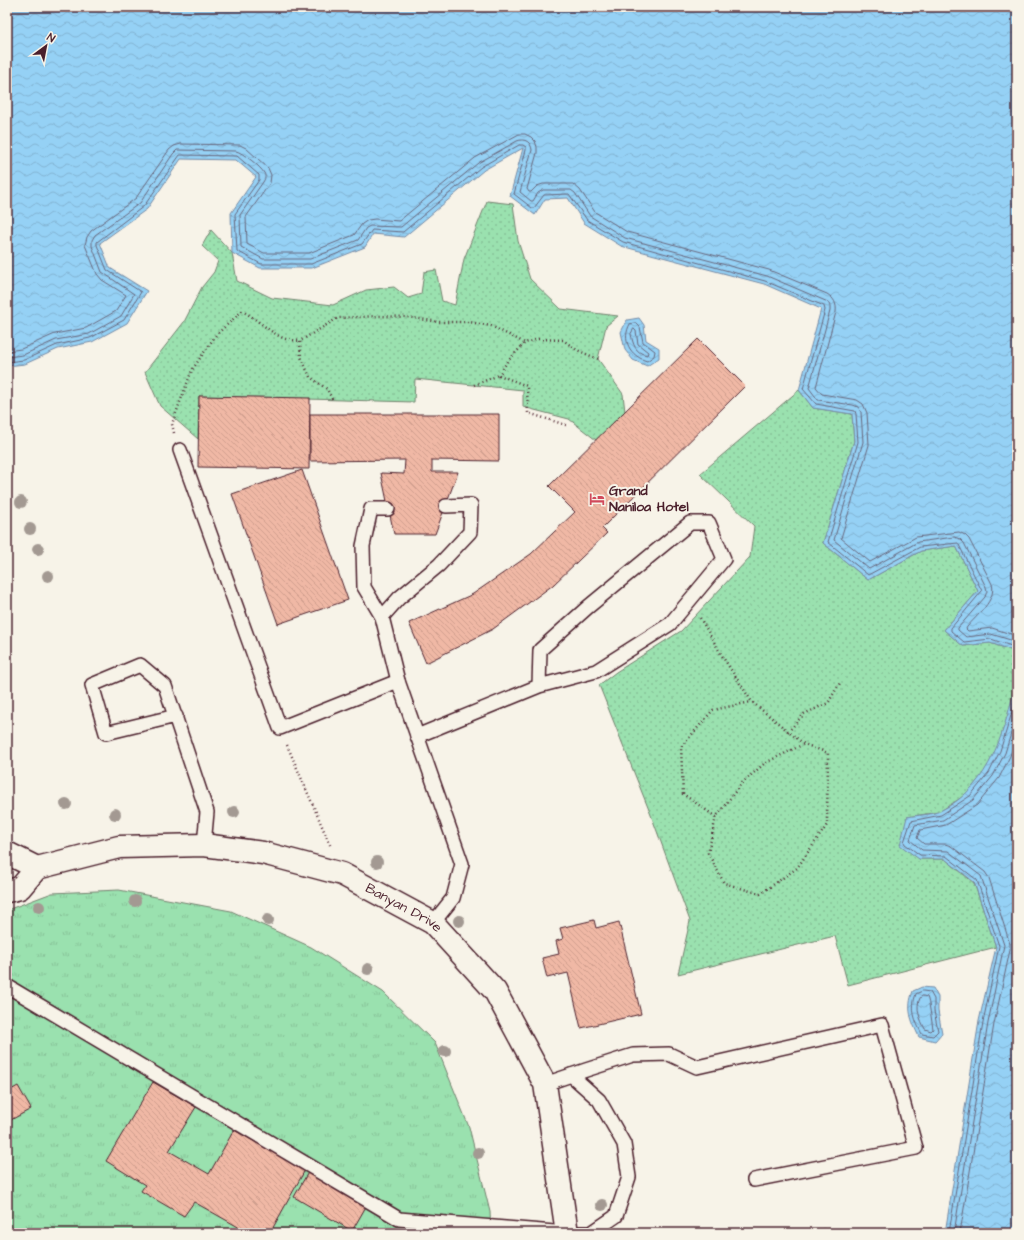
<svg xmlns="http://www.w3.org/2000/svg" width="1024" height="1240" viewBox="0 0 1024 1240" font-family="'Architects Daughter',sans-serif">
<defs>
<pattern id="grass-tufts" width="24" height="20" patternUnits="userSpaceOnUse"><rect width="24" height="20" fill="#9ae1af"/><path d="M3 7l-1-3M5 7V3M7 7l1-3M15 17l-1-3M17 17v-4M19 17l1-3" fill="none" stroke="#86c197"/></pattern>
<pattern id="park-dots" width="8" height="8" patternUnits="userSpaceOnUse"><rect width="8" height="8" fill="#9ae1af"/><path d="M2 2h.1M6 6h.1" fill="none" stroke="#86c197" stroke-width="1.8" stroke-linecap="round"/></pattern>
<pattern id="water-waves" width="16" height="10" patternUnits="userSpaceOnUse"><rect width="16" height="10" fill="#95d1f5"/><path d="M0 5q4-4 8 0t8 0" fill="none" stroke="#82b3d2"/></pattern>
<pattern id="building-back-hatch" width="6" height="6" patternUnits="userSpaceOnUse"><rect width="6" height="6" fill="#f0b8a5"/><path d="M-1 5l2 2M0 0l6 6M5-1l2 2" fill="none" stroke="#cf9e8e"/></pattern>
</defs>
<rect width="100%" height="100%" fill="#f7f3e8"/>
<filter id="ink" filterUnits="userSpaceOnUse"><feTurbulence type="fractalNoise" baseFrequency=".025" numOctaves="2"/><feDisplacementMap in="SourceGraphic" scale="8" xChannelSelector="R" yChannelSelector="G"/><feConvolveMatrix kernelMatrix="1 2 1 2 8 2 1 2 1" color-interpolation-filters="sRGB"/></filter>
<g filter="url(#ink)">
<path fill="url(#grass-tufts)" stroke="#72806d" d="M119,890L231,911L311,947L383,992L435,1043L469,1127L490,1212L491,1233H7V910L52,893Z"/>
<g fill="url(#park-dots)" stroke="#72806d">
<path d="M487,201L513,204L518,241L530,279L561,309L618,316L606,326L598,359L623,394L625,412L596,440L569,419L523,407V390L415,379L414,402L199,396L198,439L160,406L145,372L184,322L202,287L214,272L218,261L202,246L211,230L232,253L237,281L272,298L333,305L366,290L394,287L408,298L421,294L424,272L436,270L442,301L455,305L464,259Z"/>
<path d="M799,390L813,408L852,414L854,441L823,543L868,580L921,551L956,546L978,591L944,630L963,646L990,643L1017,652V679L1011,705L997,749L986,770L967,794L939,812L907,817L919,859H945L974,883L996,947L848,985L835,936L678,974L690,921L651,815L599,685L616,672L681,631L750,557L754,526L700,474Z"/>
</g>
<g fill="url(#water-waves)" stroke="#778aa4">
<path d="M7,7H1017V652L990,643L963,646L944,630L978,591L956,546L921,551L868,580L823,543L854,441L852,414L813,408L799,390L821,309L764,284L621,246L584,223L568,198L545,199L535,215L510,196L523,148L484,170L404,237L373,234L365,247L312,268H260L232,253L231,213L256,177L236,160L181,159L147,209L100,243L110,268L147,291L127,323L92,342L58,349L25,364L7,366Z"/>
<path d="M639,318L644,325L646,340L659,348V358L647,366L633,360L625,350L621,332L627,320Z"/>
<path d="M1017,679V1233H945L979,1021L996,947L974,882L945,859H919L900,845L907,817C917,815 931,815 940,811C992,786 1004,730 1017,679Z"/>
<path d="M922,987L933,988L938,997V1011L942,1033L935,1041L919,1037C911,1020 906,1009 913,991Z"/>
</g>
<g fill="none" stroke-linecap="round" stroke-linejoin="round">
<g stroke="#68667c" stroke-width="1">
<path d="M636,323L640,327L643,342L655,351L654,356L647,361C630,356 621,340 630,324Z"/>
<path d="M634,329L636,331L638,344L648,352L647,355C635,353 633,344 631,334Z"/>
<path d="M7,351L21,349L55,334L86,328L116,311L126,295L102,280L97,274L85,245L87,237L91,231L136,198L169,150L174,146L181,144L240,145L246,148L268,168L271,175L270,183L246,217L247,244L264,253H309L354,235L362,224L368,220L375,219L399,221L475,158L519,134H525L531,137L535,141L537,147V153L527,189L529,192H531L537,186L543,184H573L580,190L595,212L627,232L769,270L827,294C834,298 837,304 836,312L816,387L822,394L857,400L863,404L867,413L869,445L841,538L870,562L916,537L959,532L965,535L969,539L992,584C997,600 976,616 967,627L966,629L968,631L992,628L1017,636"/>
<path d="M7,357L23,355L56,340L89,334L121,316L134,294L102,272L92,246V240L95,235L140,203L173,154L177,150L236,151C242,152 261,167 264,173C266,176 265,179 263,182L240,215L241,247L263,259H310L358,240L366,228L370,226L401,227L478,163L517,141C525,138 531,142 532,150L520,192L531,201H533L538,193L543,190H571L575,193L590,216L625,238L767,276L828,302L830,306V311L809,388L818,400L853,405L858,407L861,412L863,442L834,540L869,569L918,542L954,537L960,539L964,543L986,587L987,591L985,597L958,628V630L966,637L991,634L1017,642"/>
<path d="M7,362L24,360L57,345L90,338L124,320L141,292L107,270L97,245V242L144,206L180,155L237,156L259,175V180L235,214L237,251L261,264H311L362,244L372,230L403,232L481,167L519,145H523L526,147V150L514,194L532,208H534L544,195L569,194L587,220L623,242L765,281L824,306L825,310L803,389L816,404L855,411L856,414L858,442L828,542L868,575L920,547L958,543L982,591L951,628V631L964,642L991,639L1017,648"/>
<path d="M923,991L930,992L934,999V1011L938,1031L933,1036L922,1034C915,1021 910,1009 916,994Z"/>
<path d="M923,996L927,997C929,1000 932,1023 933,1029L931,1031L925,1029C920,1019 915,1008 920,998Z"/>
<path d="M949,1233L983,1022L999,946L977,880L946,856L920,855L905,844L904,842L911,821L941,815L970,796L989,773L1000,751L1017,696"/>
<path d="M954,1233L988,1023L1004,945L981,876L948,851L922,850L910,840L915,825L943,820L973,800L993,776L1005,753L1017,714"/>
<path d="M960,1233L994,1024L1010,950V944L989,878L985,872L951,846L945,844H924L917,838L920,830L946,825L977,805L999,778L1010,756L1017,734"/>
</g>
</g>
<g fill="url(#building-back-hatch)" stroke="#4a1f2b">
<path d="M698,339L745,386L602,528L607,533L553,585L493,629L426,663L409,623L473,594L531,554L575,512L549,486Z"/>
<path d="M199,396L310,398L309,469L198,467Z"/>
<path d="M310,414H499V461L432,460V472H458L435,534H394L381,473L404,474L405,460L310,461Z"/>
<path d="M302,470L348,600L278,624L232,494Z"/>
<path d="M594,920L596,928L619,922L641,1014L581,1028L568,973L547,978L542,958L559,954L556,941L563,939L560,928Z"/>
<path d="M153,1082L196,1107L169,1151L209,1174L234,1130L305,1170L270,1233H249L194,1202L184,1216L141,1191L145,1185L106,1161Z"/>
<path d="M18,1086L31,1109L7,1122V1092Z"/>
<path d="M310,1169L368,1203L352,1231L294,1197Z"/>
<path d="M824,1229V1233H807Z"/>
</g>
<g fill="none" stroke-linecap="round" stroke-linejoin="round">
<g stroke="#4a1f2b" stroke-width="16">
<g id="lane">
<path d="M180,450L280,728L398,681L462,864L453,898L433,923"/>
<path d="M388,509H371L363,546L364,587L382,617L398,681"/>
<path d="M382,617L399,598L439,565L470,532L471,505L446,506"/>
<path d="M176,716L106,733L92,685L140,665L165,686L207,812L204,845"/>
<path d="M417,736L539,686L596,671L670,624L724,559L709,523H690L588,607L540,650L539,686"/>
<path d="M7,986L399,1219L567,1233H591L616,1216L629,1177L624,1144L599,1100L571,1075"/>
<path d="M545,1084L586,1070L633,1055L669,1054L697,1067L882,1025L916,1148L754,1180"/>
</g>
</g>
<g stroke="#4a1f2b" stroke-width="25">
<g id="secondary">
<path d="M7,853L37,868"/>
<path id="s1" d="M7,891L20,888L37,868L119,847L204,845L263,853L342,874L433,923L495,991L545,1084L567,1233"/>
</g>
</g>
<g stroke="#4a1f2b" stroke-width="2.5" stroke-dasharray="1 3" stroke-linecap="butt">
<path d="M474,385L499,375"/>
<path d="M332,399L327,389L310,377L301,357L300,341L338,318L380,316L407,317L439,322H470L491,326L525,343"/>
<path d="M566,425L528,413L527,386L499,375L507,362L525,343L538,339L563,340L577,350L598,359"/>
<path d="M174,433L172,424L192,370L216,335L242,311C256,318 267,330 281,337C286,340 294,340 300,341"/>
<path d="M700,618L724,659L752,702L804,744L828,753L827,825L797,868L760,894L724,883L708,853L716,817L741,784L765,763L804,744"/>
<path d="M788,732L804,714L828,703L840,683"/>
<path d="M287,745L331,847"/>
<path d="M716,817L683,794L681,747L713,710L751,702"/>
</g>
<use href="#lane" stroke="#f7f3e8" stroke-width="13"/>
<use href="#secondary" stroke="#f7f3e8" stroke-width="22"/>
</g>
<g fill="#a39992">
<circle cx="21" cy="502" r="6"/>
<circle cx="30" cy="529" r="6"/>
<circle cx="38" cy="549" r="6"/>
<circle cx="48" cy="576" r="6"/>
<circle cx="66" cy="804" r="6"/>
<circle cx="234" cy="812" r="6"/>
<circle cx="115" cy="814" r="6"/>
<circle cx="377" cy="862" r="6"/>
<circle cx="135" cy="901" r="6"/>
<circle cx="39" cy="907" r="6"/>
<circle cx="268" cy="920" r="6"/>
<circle cx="459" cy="921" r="6"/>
<circle cx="368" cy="969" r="6"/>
<circle cx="445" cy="1051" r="6"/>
<circle cx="478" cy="1153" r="6"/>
<circle cx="602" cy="1205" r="6"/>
</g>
</g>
<defs>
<g id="hotel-bare" transform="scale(1.2)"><path d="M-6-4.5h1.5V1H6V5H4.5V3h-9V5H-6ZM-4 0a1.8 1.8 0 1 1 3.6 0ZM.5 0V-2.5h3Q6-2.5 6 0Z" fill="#d1495b" stroke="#f7f3e8" stroke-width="2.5" paint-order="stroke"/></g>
</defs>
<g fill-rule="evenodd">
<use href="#hotel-bare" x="597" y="499"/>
</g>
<g text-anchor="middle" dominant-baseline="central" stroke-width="4" stroke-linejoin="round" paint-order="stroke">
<g font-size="14" font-weight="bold" fill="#4a1f2b" stroke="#f7f3e8" text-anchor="start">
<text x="609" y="491">Grand<tspan x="609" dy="16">Naniloa Hotel</tspan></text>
</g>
<g font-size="14" fill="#4a1f2b" stroke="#f7f3e8">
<text stroke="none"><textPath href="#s1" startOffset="421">Banyan Drive</textPath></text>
</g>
</g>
<rect width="1024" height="1240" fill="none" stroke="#f7f3e8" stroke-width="24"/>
<rect x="12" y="12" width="1000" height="1216" fill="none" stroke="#4a1f2b" stroke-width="1.5" filter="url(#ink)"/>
<g transform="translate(46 46) rotate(32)" stroke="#f7f3e8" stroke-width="3" paint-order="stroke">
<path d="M0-3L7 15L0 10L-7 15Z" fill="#4a1f2b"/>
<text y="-6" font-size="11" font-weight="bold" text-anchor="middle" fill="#4a1f2b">N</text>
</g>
</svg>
